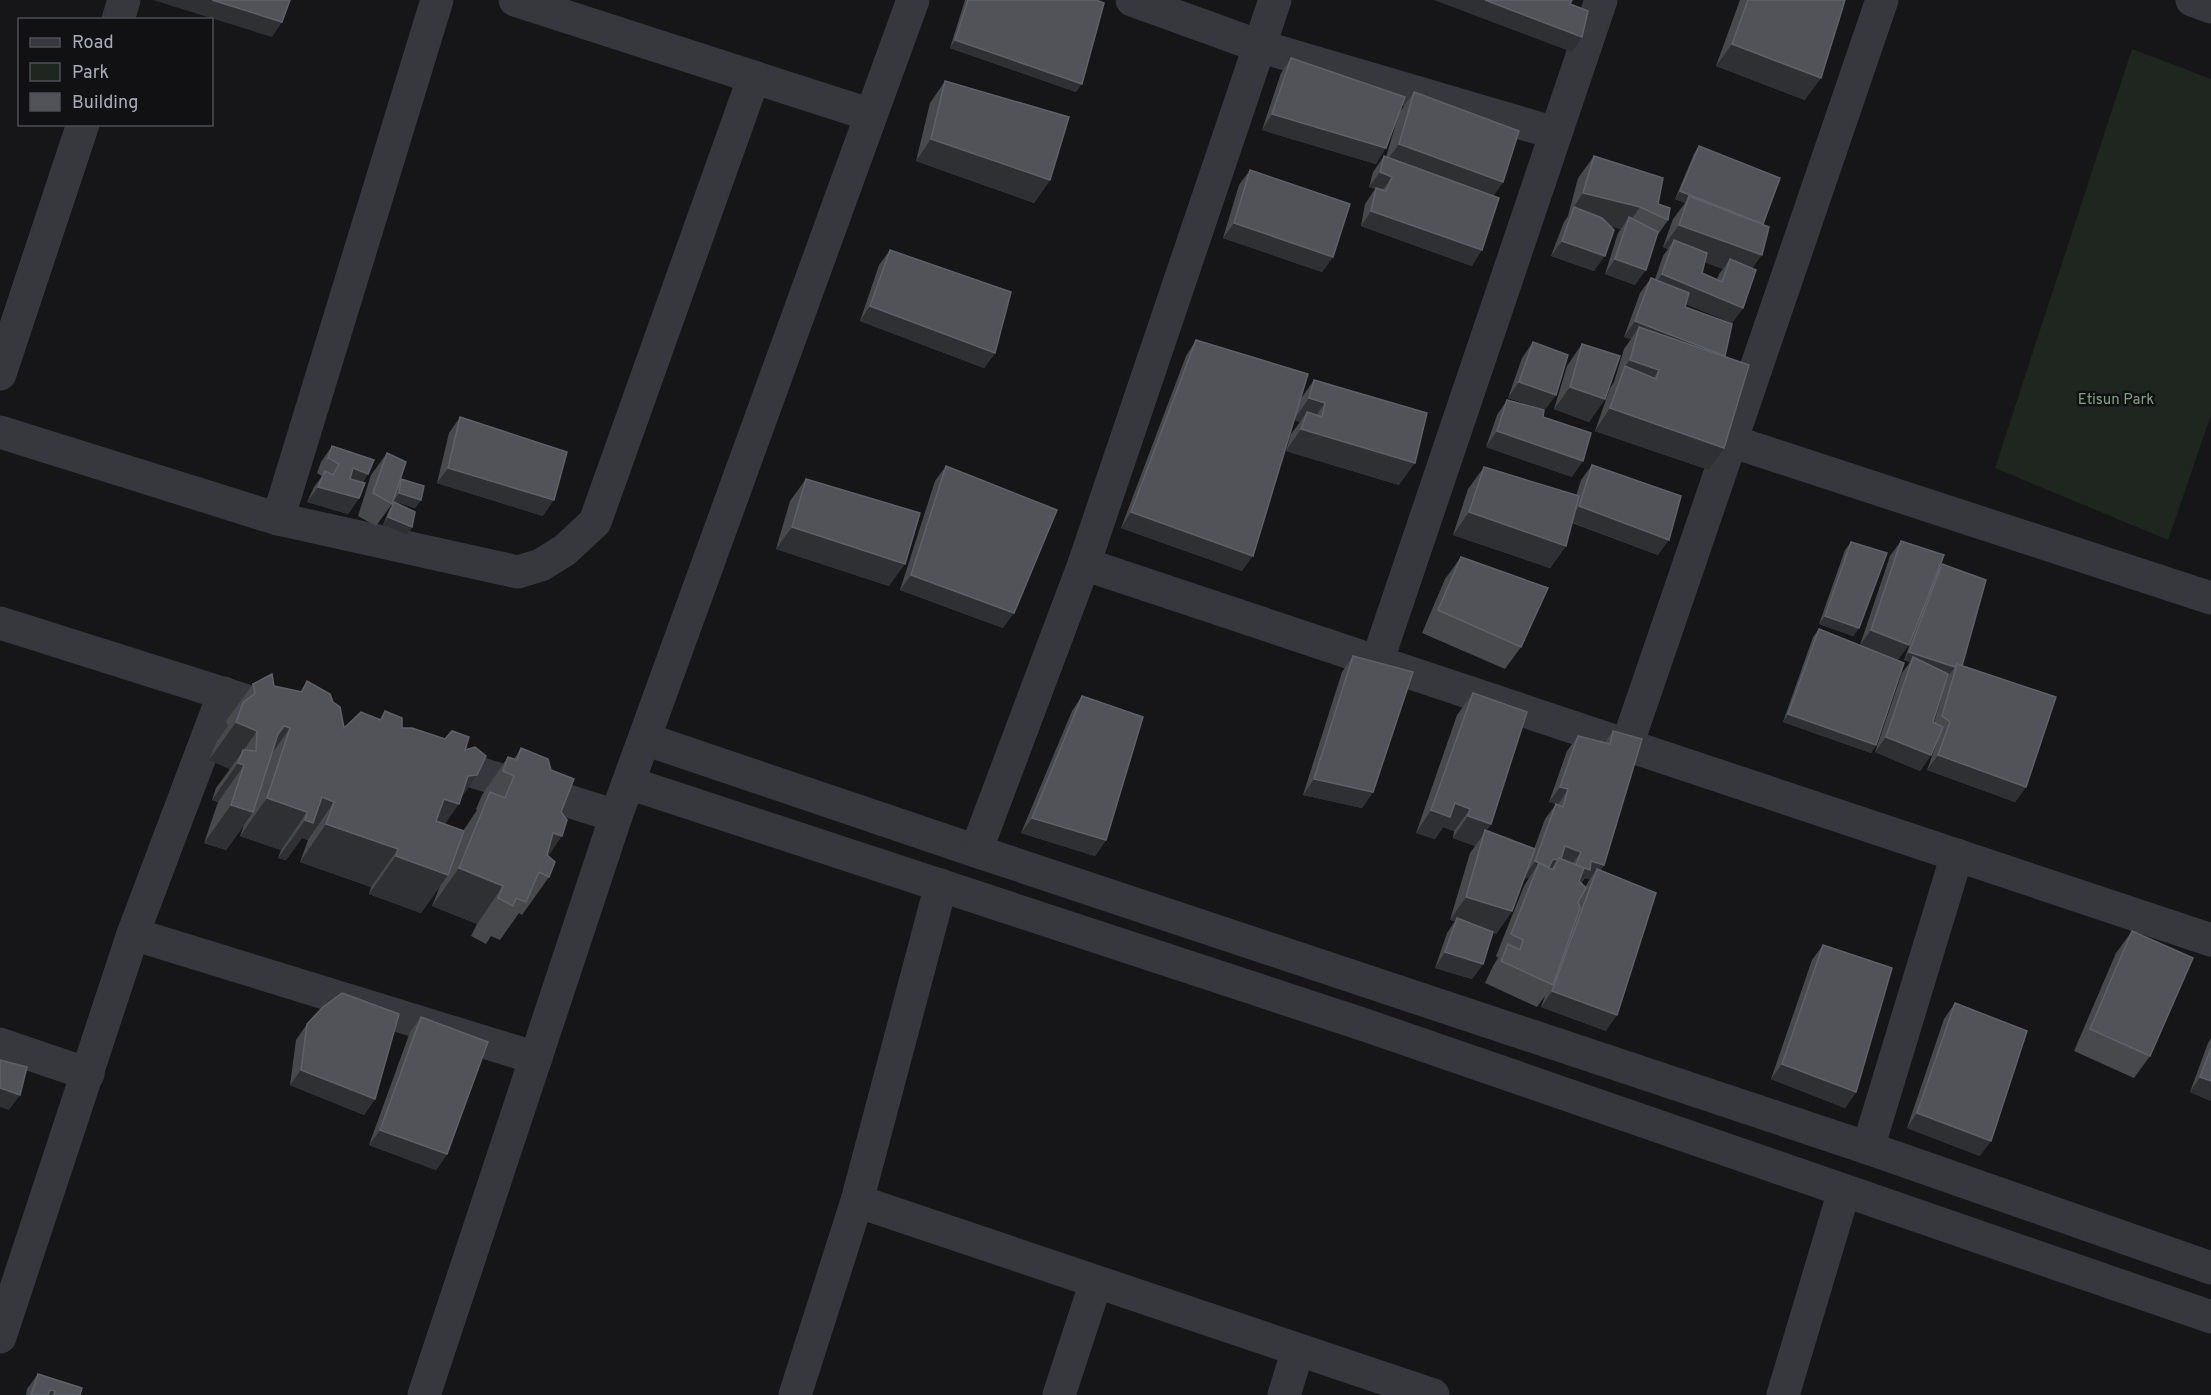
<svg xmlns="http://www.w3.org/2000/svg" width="2211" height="1395" viewBox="0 0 2211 1395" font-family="Overpass,sans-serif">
<rect width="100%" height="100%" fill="#161618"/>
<path fill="#1e261f" d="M2132,49L2211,79V415L2168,540L1995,468Z"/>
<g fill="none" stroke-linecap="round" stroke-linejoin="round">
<g stroke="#37383d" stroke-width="33">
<path d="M515,0L871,115"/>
<path d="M1132,0L1259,46L1555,133"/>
<path d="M2192,0L2211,7"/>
<path d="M118,20L124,0"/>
<path d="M0,374L83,124"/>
<path d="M0,432L278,519L437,0"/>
<path d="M1731,441L2211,598"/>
<path d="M278,519L518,572L541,565L565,550L595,522L754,77"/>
<path d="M1084,564L2211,940"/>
<path d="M0,623L244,700"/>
<path d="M1377,662L1601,0"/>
<path d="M645,739L976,851L1868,1148L2211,1268"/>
<path d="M1627,745L1882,0"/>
<path d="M437,760L616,816"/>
<path d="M629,783L1365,1025L2211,1317"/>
<path d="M976,851L1084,564L1275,0"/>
<path d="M133,934L536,1058"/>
<path d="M0,1044L88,1074"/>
<path d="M1868,1148L1957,855"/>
<path d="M857,1201L1433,1395"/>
<path d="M0,1337L133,934L224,693"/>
<path d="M424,1395L616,816L913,0"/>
<path d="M795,1395L857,1201L941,885"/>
<path d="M1059,1395L1096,1282"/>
<path d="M1284,1395L1298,1350"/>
<path d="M1783,1395L1844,1191"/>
</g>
</g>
<g fill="#47494d" fill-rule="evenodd">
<path d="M965,0H1096L1076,92L950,48Z"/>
<path d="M1740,0H1845L1805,100L1716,66Z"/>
<path d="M1291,58L1399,113L1414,92L1503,182L1493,196L1472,266L1361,226L1365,204L1375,189L1369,187L1373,172L1384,156L1386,157L1397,120L1376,164L1262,130L1281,73Z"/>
<path d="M945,81L1050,180L1034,203L916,161L930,103Z"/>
<path d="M1699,146L1763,224L1743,308L1732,323L1686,304L1685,307L1725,356L1709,470L1595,431L1610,388L1614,382L1624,349L1631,339L1624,337L1640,293L1651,278L1655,279L1663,256L1668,249L1663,247L1673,219L1685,203L1675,199L1694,154ZM1705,262L1723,269L1719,274L1717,279L1702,273Z"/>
<path d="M1594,156L1658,204L1668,220L1657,236L1635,285L1605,274L1618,233L1621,229L1610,226L1594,271L1551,256L1564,222L1568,216L1578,178Z"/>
<path d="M1250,170L1333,257L1322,272L1223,238L1239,185Z"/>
<path d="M890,250L995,353L984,368L860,321L879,265Z"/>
<path d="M1196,340L1300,400L1314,380L1399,485L1286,451L1291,434L1300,422L1294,420L1242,571L1121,528L1186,356Z"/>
<path d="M1533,342L1545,410H1544L1543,417L1572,477L1486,447L1497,415L1507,400L1543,409L1508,398L1522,358Z"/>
<path d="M1582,344L1605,399L1589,422L1554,409L1567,366Z"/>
<path d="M460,417L543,516L437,483L449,433Z"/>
<path d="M332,446L368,474L362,483L359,498L348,514L307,502L314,487L322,476L317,473L321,462Z"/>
<path d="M387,453L400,481L401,479L421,500L415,508L394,501L395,496L392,504L376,526L358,516L371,475Z"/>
<path d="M1592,465L1658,555L1572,523L1566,546L1550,568L1453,535L1468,489L1484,467L1576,496L1581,480Z"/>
<path d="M946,466L1003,628L900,590L935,481Z"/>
<path d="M806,479L889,586L776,549L790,501Z"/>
<path d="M394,502L412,527L407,535L383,525L389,510Z"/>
<path d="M1901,541L1938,570L1942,564L1962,666L2026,787L2015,802L1927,770L1939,737L1931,755L1920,771L1875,752L1902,673L1910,662L1904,660L1927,598L1860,645L1890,556ZM1944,688L1934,723L1933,722Z"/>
<path d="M1851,542L1859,628L1853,636L1819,624L1845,550Z"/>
<path d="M1461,557L1521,647L1505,669L1422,633L1445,579Z"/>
<path d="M1819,629L1876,745L1871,753L1783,722L1813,637Z"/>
<path d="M1353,656L1373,792L1362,808L1303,795L1342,672Z"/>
<path d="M307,681L333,702L344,728L380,719L385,711L402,728L465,750L460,799L445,824L463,831L477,810L476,809L482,795L508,757L514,759L521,748L561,812L548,856L549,877L522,915L519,913L500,940L491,936L486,944L471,936L477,924L432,906L440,886L421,913L369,894L371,887L300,862L308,840L302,838L286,860L278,858L281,850L240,836L244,825L226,850L204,843L218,802L212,800L216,788L230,769L209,760L217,741L228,726L226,721L253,684L274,686L300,692Z"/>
<path d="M1473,693L1491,824L1486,831L1534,849L1545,819L1556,804L1549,802L1567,751L1578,736L1605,743L1613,731L1604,865L1600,871L1606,1031L1541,1007L1545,996L1537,1007L1485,983L1493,966L1498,958L1496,956L1524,886L1529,878L1524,877L1512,911L1496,934L1493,933L1483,964L1472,979L1435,968L1447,933L1455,921L1450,920L1470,853L1475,846L1453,838L1454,831L1443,827L1435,839L1416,833L1457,715ZM1585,878L1590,879L1585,887L1581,883Z"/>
<path d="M1082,696L1106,840L1095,856L1021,833L1072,711Z"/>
<path d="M2132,931L2150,1056L2134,1078L2074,1051L2116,953Z"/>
<path d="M1823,945L1856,1092L1845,1108L1771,1079L1812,960Z"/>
<path d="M1955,1003L1980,1156L1907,1128L1944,1019Z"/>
<path d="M421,1017L447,1154L436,1170L369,1145L410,1032Z"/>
<path d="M307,1024L375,1099L364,1115L290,1085L296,1040Z"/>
<path d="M2211,1038V1101L2190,1092L2208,1043Z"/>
<path d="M38,1374L80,1395H26L27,1389Z"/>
</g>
<g fill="#2f3033">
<path d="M153,0H212L282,22L272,37Z"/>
<path d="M1434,0H1485L1582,37L1572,52Z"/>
<path d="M955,40L1082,84L1076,92L950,48Z"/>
<path d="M1732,44L1821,78L1805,100L1716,66Z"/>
<path d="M1272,114L1386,148L1376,164L1262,130Z"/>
<path d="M931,139L1050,180L1034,203L916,161Z"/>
<path d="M1399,144L1503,182L1488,204L1383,166Z"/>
<path d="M1380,172L1392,177L1381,192L1369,187Z"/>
<path d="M1680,191L1763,224L1689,196L1685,203L1675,199Z"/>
<path d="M1583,193L1640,207L1626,227L1629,217L1621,229L1571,216L1574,207L1568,216Z"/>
<path d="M1371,211L1482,250L1472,266L1361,226Z"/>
<path d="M1234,223L1333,257L1322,272L1223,238Z"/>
<path d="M1679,225L1762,255L1746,277L1730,259L1723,269L1671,250L1674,240L1668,249L1663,247Z"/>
<path d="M1562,241L1605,256L1594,271L1551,256Z"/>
<path d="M1615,259L1646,270L1635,285L1605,274Z"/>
<path d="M1662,274L1743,308L1732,323L1651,290Z"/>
<path d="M870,306L995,353L984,368L860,321Z"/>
<path d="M1635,321L1725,356L1714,371L1639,327L1631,339L1624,337Z"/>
<path d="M1630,360L1659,370L1644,392L1625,366Z"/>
<path d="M1519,382L1556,395L1545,410L1508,398Z"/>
<path d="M1570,387L1605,399L1589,422L1554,409Z"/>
<path d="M1309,398L1325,403L1309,425L1307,412L1300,422L1294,420Z"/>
<path d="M1610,408L1724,448L1709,470L1595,431Z"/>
<path d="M1301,429L1415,463L1399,485L1286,451Z"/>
<path d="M1497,431L1583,461L1572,477L1486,447Z"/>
<path d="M353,468L368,474L357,489L343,483Z"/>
<path d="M448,468L554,500L543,516L437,483Z"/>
<path d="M318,487L359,498L348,514L307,502Z"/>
<path d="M399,493L421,500L415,508L394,501Z"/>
<path d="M1579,506L1669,540L1658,555L1568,521Z"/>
<path d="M1131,512L1253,556L1242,571L1121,528Z"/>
<path d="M1469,512L1566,546L1550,568L1453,535Z"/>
<path d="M388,517L412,527L407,535L383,525Z"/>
<path d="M792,527L905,564L889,586L776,549Z"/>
<path d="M911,575L1014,613L1003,628L900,590Z"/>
<path d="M1825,616L1859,628L1853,636L1819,624Z"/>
<path d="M1871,630L1909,645L1898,660L1860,645Z"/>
<path d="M1909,652L1955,667L1949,675L1911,662L1913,657L1910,662L1904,660Z"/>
<path d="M1788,714L1876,745L1871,753L1783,722Z"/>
<path d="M236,722L257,731L230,769L209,760Z"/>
<path d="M284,726L290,728L263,766L258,764Z"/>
<path d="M1886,737L1931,755L1920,771L1875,752Z"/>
<path d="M1938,755L2026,787L2015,802L1927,770Z"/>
<path d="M238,763L244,765L218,802L212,800Z"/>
<path d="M477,775L457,804H459L432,842L417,837L444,799L468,776Z"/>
<path d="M1314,779L1373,792L1362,808L1303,795Z"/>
<path d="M1560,787L1568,789L1558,805L1549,802Z"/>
<path d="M322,797L334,802L308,840L302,838L286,860L278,858Z"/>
<path d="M267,798L307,812L281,850L240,836Z"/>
<path d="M1455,803L1470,809L1454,831L1443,827L1435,839L1416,833L1431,810Z"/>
<path d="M231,805L253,812L226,850L204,843Z"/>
<path d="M1468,816L1491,824L1475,846L1453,838Z"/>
<path d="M1032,818L1106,840L1095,856L1021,833Z"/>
<path d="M326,824L398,849L371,887L300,862Z"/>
<path d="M553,833L562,836L536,874Z"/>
<path d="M1565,846L1581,852L1570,867L1553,870L1559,858L1546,876L1539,863L1529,878L1524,877L1535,861L1553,859Z"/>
<path d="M396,856L448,875L421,913L369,894Z"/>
<path d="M1591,861L1604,865L1593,880L1597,869L1590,879L1585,877L1579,885L1565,881Z"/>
<path d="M459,868L503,886L477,924L432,906Z"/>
<path d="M1466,897L1512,911L1496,934L1456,921L1457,918L1455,921L1450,920Z"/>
<path d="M1445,952L1483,964L1472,979L1435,968Z"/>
<path d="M1552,991L1617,1015L1606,1031L1541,1007Z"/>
<path d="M1782,1064L1856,1092L1845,1108L1771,1079Z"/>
<path d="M301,1070L375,1099L364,1115L290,1085Z"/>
<path d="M2200,1077L2211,1081V1101L2190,1092Z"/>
<path d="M0,1088L20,1095L9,1110L0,1107Z"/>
<path d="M1917,1113L1991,1141L1980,1156L1907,1128Z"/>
<path d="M380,1130L447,1154L436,1170L369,1145Z"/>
<path d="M50,1390L55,1391L52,1395H46Z"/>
</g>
<g fill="#525359" stroke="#5f6168" stroke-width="1.5">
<path d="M212,0H290L282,22Z"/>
<path d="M968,0H1096L1104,3L1082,84L955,40Z"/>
<path d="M1485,0H1572L1570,4L1588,11L1582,37Z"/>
<path d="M1748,0H1845L1821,78L1732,44Z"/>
<path d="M1291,58L1405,97L1386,148L1272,114Z"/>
<path d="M945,81L1069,117L1050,180L931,139Z"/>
<path d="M1414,92L1519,131L1503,182L1399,144Z"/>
<path d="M1699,146L1780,178L1763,224L1680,191Z"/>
<path d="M1384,156L1499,198L1482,250L1371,211L1376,188L1386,191L1392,177L1380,172Z"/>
<path d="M1594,156L1663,178L1658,204L1670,208L1668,220L1640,207L1583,193Z"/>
<path d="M1250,170L1350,204L1333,257L1234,223Z"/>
<path d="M1689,196L1769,227L1762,255L1679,225Z"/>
<path d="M1574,207L1602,218L1614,230L1605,256L1562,241Z"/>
<path d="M1629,217L1658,232L1646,270L1615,259Z"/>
<path d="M1674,240L1707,253L1702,273L1722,282L1730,259L1756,270L1743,308L1662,274Z"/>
<path d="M890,250L1011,292L995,353L870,306Z"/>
<path d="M1651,278L1689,293L1685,307L1732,324L1725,356L1635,321Z"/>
<path d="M1639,327L1749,365L1724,448L1610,408L1625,366L1656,379L1659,370L1630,360Z"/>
<path d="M1196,340L1308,374L1253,556L1131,512Z"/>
<path d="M1533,342L1568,355L1556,395L1519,382Z"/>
<path d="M1582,344L1620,356L1605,399L1570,387Z"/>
<path d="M1314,380L1427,413L1415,463L1301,429L1307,412L1322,417L1325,403L1309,398Z"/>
<path d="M1507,400L1544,410L1543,417L1591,433L1583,461L1497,431Z"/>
<path d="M460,417L567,452L554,500L448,468Z"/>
<path d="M332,446L374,460L368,474L353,468L350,479L365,483L359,498L318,487L325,471L333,475L339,464L328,458Z"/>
<path d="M387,453L406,462L392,504L373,493Z"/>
<path d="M1592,465L1681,496L1669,540L1579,506Z"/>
<path d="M946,466L1057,510L1014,613L911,575Z"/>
<path d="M1484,467L1579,496L1566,546L1469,512Z"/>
<path d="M401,479L424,486L421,500L399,493Z"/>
<path d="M806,479L920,513L905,564L792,527Z"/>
<path d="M394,502L415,512L412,527L388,517Z"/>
<path d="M1901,541L1944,555L1909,645L1871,630Z"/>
<path d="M1851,542L1887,553L1859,628L1825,616Z"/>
<path d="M1461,557L1548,588L1521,647L1438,610Z"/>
<path d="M1942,564L1986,580L1962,666L1957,664L1955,667L1909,652Z"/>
<path d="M1819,629L1904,663L1876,745L1788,714Z"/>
<path d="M1353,656L1413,672L1373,792L1314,779Z"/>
<path d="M1913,657L1948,674L1933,722L1943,727L1931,755L1886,737Z"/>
<path d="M1957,664L2056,697L2026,787L1938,755L1950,722L1942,716Z"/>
<path d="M272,674L274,686L302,692L307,681L330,694L333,702L340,707L344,728L361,712L381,720L385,711L402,718V728H412L445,739L452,731L469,737L465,750L475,747L486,756L477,775L468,776L459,804L444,799L436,821L464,831L448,875L396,856L398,849L326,824L334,802L322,797L313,823L305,820L307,812L267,798L290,728L284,726L278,734L253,812L231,805L244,765L238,763L243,750L256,751L257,731L236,722L243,703L255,693L253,684Z"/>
<path d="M1473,693L1527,712L1491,824L1468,816L1470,809L1455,803L1450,817L1431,810Z"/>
<path d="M1082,696L1143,717L1106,840L1032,818Z"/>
<path d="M1613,731L1642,739L1604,865L1591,861L1590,870L1576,865L1581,852L1565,846L1561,859L1559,858L1557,860L1553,859L1549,867L1535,861L1556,804L1563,807L1568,789L1560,787L1578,736L1610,744Z"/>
<path d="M521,748L548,759L551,770L574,779L561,812L567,820L562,836L553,833L547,855L555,862L549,877L539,872L526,902L516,898L513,906L498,898L503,886L459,868L490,792L505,798L514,776L503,771L508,757L517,760Z"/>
<path d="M1485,830L1535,849L1512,911L1466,897Z"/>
<path d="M1559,858L1584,868L1579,881L1586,888L1578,902L1580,908L1553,985L1501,961L1508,944L1520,950L1523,940L1511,934L1539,863L1553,870Z"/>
<path d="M1597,869L1656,893L1617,1015L1552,991Z"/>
<path d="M1457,918L1493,932L1483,964L1445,952Z"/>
<path d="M2132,931L2193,958L2150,1056L2090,1029Z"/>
<path d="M1823,945L1892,968L1856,1092L1782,1064Z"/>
<path d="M342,993L399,1014L375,1099L301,1070L307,1024L323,1007Z"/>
<path d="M1955,1003L2027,1031L1991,1141L1917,1113Z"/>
<path d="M421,1017L488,1042L447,1154L380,1130Z"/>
<path d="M2211,1048V1081L2200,1077Z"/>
<path d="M0,1060L27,1067L20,1095L0,1088Z"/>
<path d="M38,1374L82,1388L80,1395H54L55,1391L50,1390L48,1395H31Z"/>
</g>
<g text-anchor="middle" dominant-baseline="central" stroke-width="5" stroke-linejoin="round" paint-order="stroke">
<g font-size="15" fill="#7fa381" stroke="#111113">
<text x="2116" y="400">Etisun Park</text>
</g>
</g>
<rect x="18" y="18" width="195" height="108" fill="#111113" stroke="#4d4f55" stroke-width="1.5"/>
<rect x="30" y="38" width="30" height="9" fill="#37383d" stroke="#4d4f55" stroke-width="1.5"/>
<text x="72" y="48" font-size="18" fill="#a8adb8">Road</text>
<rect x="30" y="63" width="30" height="18" fill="#1e261f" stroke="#4d4f55" stroke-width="1.5"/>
<text x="72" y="78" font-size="18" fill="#a8adb8">Park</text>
<rect x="30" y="93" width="30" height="18" fill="#525359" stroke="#4d4f55" stroke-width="1.5"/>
<text x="72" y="108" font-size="18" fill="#a8adb8">Building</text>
</svg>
